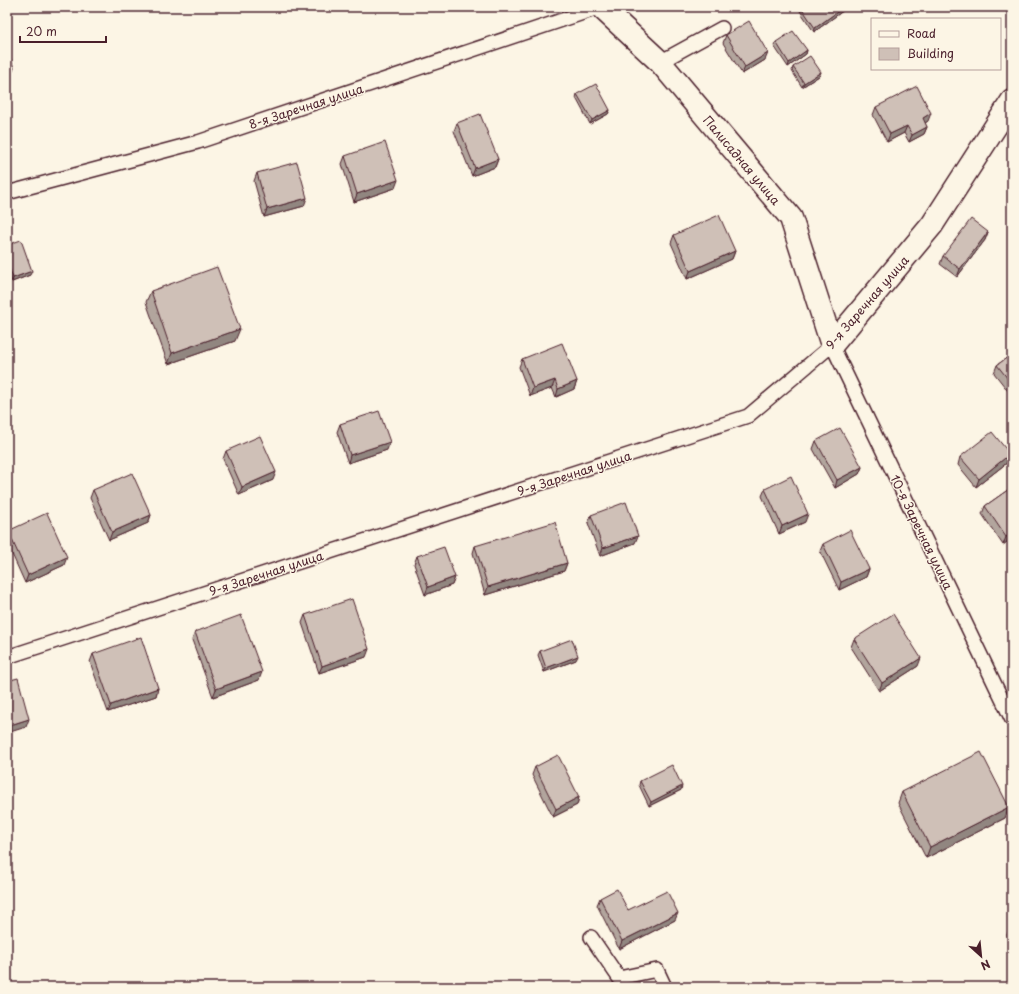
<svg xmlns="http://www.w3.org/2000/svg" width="1019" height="994" viewBox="0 0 1019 994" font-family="'Playpen Sans',sans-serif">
<rect width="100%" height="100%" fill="#fcf5e5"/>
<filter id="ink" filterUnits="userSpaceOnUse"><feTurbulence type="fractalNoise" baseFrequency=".025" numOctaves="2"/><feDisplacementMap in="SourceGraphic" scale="8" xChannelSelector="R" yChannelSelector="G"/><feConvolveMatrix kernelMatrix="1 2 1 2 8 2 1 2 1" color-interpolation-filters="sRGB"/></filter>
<g filter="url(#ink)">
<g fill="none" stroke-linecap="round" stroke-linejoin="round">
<g stroke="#4a1f2b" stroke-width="16">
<g id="lane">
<path d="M660,62L722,28"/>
<path d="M7,193L198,142L601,7"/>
<path d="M7,657L748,416L832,345L1012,720"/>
<path d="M591,937L619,978L657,970L665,987"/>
</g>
</g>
<g stroke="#4a1f2b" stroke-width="25">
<g id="street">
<path d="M601,7L660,62L791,218L832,345"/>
<path d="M832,345L932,225L1012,101"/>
</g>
</g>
<use href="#lane" stroke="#fcf5e5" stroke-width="13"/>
<use href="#street" stroke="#fcf5e5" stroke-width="22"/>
</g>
<g fill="#b2a59d" stroke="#4a1f2b">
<path d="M801,7H845L844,10L814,32L800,11Z"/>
<path d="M726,35L765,60L742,74L723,43Z"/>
<path d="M776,42L807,50L806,54L788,67L774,46Z"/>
<path d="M793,67L821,72L819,76L802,87L792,71Z"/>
<path d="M577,94L610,110L608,114L590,124L576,98Z"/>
<path d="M876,107L928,121L925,123L927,127L924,134L909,142L904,133L887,142L873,115Z"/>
<path d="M457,123L498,159L495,167L472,176L454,131Z"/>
<path d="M345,156L395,188L354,202L342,164Z"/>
<path d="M257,173L304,206L264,217L254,181Z"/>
<path d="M988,232L985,240L957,277L940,264L943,256Z"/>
<path d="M674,235L735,251L732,259L687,279L671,243Z"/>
<path d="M7,245L30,275L12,282L7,270Z"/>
<path d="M151,291L235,341L168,364L146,302Z"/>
<path d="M1012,354V396L994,373L997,365Z"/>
<path d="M522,359L577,381L574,389L556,397L552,388L530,396L519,367Z"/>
<path d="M340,424L387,450L348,463L337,432Z"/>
<path d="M816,441L862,467L859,474L835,488L813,449Z"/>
<path d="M226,451L273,480L239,495L223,459Z"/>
<path d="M960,457L1008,462L976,487L958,465Z"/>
<path d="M1012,487V538L1003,545L982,514L985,506Z"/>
<path d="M765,489L805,522L779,534L762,496Z"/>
<path d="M93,490L151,515L148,523L109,540L90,498Z"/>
<path d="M591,515L635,543L600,556L588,523Z"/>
<path d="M8,531L64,565L25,583L7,543V534Z"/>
<path d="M823,544L869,569L866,577L839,590L820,551Z"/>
<path d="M475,546L567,563L564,571L485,595L473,553Z"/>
<path d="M417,556L455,577L452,585L425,595L414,564Z"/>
<path d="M305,615L366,657L319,673L302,623Z"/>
<path d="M195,632L259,680L213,697L192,640Z"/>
<path d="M854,639L918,666L879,691L851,647Z"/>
<path d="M540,651L576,660L544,672L538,655Z"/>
<path d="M93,654L158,688L156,696L108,712L90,662Z"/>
<path d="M535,767L579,797L577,805L553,817L532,775Z"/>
<path d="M640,781L681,790L649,806L639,785Z"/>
<path d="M902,792L1009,807L1005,818L926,858L898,803Z"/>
<path d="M1012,836V844L1010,841Z"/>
<path d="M600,898L628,910L675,920L619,949L597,905Z"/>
<path d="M1012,926V945L1007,935L1010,927Z"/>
</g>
<g fill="#918680" stroke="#4a1f2b">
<path d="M844,7H845L844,10L814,32L815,28Z"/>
<path d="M807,50L806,54L788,67L789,63Z"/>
<path d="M768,53L765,60L742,74L745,67Z"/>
<path d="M14,68L11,76L7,77V70Z"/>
<path d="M821,72L819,76L802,87L804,83Z"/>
<path d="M610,110L608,114L590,124L592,120Z"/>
<path d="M931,113L928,121L920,126L923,118Z"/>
<path d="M907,126L904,133L887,142L890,134Z"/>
<path d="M927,127L924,134L909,142L912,135Z"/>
<path d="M498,159L495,167L472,176L475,168Z"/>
<path d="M398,180L395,188L354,202L357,194Z"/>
<path d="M307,198L304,206L264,217L267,209Z"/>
<path d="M988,232L985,240L957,277L960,269Z"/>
<path d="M735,251L732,259L687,279L690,271Z"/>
<path d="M32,271L30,275L12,282L13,278Z"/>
<path d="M240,329L235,341L168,364L172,353Z"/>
<path d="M555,380L552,388L530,396L533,388Z"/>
<path d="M577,381L574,389L556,397L558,389Z"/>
<path d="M390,442L387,450L348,463L350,455Z"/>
<path d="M1010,454L1008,462L976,487L979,479Z"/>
<path d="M862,467L859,474L835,488L837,480Z"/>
<path d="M276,472L273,480L239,495L242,487Z"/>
<path d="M808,514L805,522L779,534L782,526Z"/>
<path d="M151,515L148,523L109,540L112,532Z"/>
<path d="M1012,533V538L1003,545L1006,537Z"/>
<path d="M638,536L635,543L600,556L603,548Z"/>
<path d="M67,557L64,565L25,583L28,575Z"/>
<path d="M567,563L564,571L485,595L488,587Z"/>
<path d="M869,569L866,577L839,590L841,582Z"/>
<path d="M455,577L452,585L425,595L428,587Z"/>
<path d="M369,649L366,657L319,673L322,666Z"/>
<path d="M578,656L576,660L544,672L546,668Z"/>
<path d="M921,658L918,666L879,691L882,683Z"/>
<path d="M262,672L259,680L213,697L216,689Z"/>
<path d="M158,688L156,696L108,712L111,705Z"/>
<path d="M29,719L26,727L7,733V726Z"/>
<path d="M682,786L681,790L649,806L651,802Z"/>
<path d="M579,797L577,805L553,817L556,809Z"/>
<path d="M1009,807L1005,818L926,858L930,847Z"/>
<path d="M678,913L675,920L619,949L622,941Z"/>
</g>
<g fill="#cfc0b7" stroke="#4a1f2b">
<path d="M801,7H844L815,28Z"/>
<path d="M749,21L768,53L745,67L726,35Z"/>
<path d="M793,31L807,50L789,63L776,42Z"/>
<path d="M7,48L14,68L7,70Z"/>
<path d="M810,56L821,72L804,83L793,67Z"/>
<path d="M596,84L610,110L592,120L577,94Z"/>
<path d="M917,86L931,113L923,118L927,127L912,135L907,126L890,134L876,107Z"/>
<path d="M480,114L498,159L475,168L457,123Z"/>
<path d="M385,142L398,180L357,194L345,156Z"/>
<path d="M297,162L307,198L267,209L257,173Z"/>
<path d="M719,215L735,251L690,271L674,235Z"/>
<path d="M971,219L988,232L960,269L943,256Z"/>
<path d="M21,240L32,271L13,278L7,262V245Z"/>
<path d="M217,267L240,329L172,353L151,291Z"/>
<path d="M562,343L577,381L558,389L555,380L533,388L522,359Z"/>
<path d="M1012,354V384L997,365Z"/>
<path d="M379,411L390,442L350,455L340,424Z"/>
<path d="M840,428L862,467L837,480L816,441Z"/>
<path d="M992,432L1010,454L979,479L960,457Z"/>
<path d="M260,436L276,472L242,487L226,451Z"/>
<path d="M132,473L151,515L112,532L93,490Z"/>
<path d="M791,476L808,514L782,526L765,489Z"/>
<path d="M1012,487V533L1006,537L985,506Z"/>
<path d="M626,502L638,536L603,548L591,515Z"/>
<path d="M47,513L67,557L28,575L8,531Z"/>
<path d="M555,522L567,563L488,587L475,546Z"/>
<path d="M850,530L869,569L841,582L823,544Z"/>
<path d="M444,547L455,577L428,587L417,556Z"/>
<path d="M352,599L369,649L322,666L305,615Z"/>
<path d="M893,614L921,658L882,683L854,639Z"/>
<path d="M241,615L262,672L216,689L195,632Z"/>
<path d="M141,637L158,688L111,705L93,654Z"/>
<path d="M572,639L578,656L546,668L540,651Z"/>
<path d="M18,678L29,719L7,726V681Z"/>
<path d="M981,752L1009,807L930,847L902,792Z"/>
<path d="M558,755L579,797L556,809L535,767Z"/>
<path d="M672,765L682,786L651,802L640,781Z"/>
<path d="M617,889L628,910L667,891L678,913L622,941L600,898Z"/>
<path d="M1012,926V932L1010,927Z"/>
</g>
</g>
<g text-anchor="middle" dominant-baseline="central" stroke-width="3" stroke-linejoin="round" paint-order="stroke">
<g font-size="12" fill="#4a1f2b" stroke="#fcf5e5">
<text transform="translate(306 106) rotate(-18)">8-я Заречная улица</text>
<text transform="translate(742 160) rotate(50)">Палисадная улица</text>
<text transform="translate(867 302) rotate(-49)">9-я Заречная улица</text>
<text transform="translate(574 473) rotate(-18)">9-я Заречная улица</text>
<text transform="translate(922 532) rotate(64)">10-я Заречная улица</text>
<text transform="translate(266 573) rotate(-18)">9-я Заречная улица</text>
</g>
</g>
<rect width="1019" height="994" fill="none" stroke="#fcf5e5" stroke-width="24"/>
<rect x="12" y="12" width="995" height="970" fill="none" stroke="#4a1f2b" stroke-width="1.5" filter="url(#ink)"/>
<rect x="871" y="18" width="130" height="52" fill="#fcf5e5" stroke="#b59f9b"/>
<rect x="879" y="31" width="20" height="6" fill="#fcf5e5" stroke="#b59f9b"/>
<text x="907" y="38" font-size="12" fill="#4a1f2b">Road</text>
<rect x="879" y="48" width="20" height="12" fill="#cfc0b7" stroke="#b59f9b"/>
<text x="907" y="58" font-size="12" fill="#4a1f2b">Building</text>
<g transform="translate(981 956) rotate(153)" stroke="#fcf5e5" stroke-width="3" paint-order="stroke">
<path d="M0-3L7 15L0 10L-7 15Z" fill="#4a1f2b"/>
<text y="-6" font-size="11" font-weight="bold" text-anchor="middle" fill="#4a1f2b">N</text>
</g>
<path d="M20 36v6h86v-6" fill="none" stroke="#4a1f2b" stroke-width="2"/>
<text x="26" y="36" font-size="12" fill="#4a1f2b" stroke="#fcf5e5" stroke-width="3" paint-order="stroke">20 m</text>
</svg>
